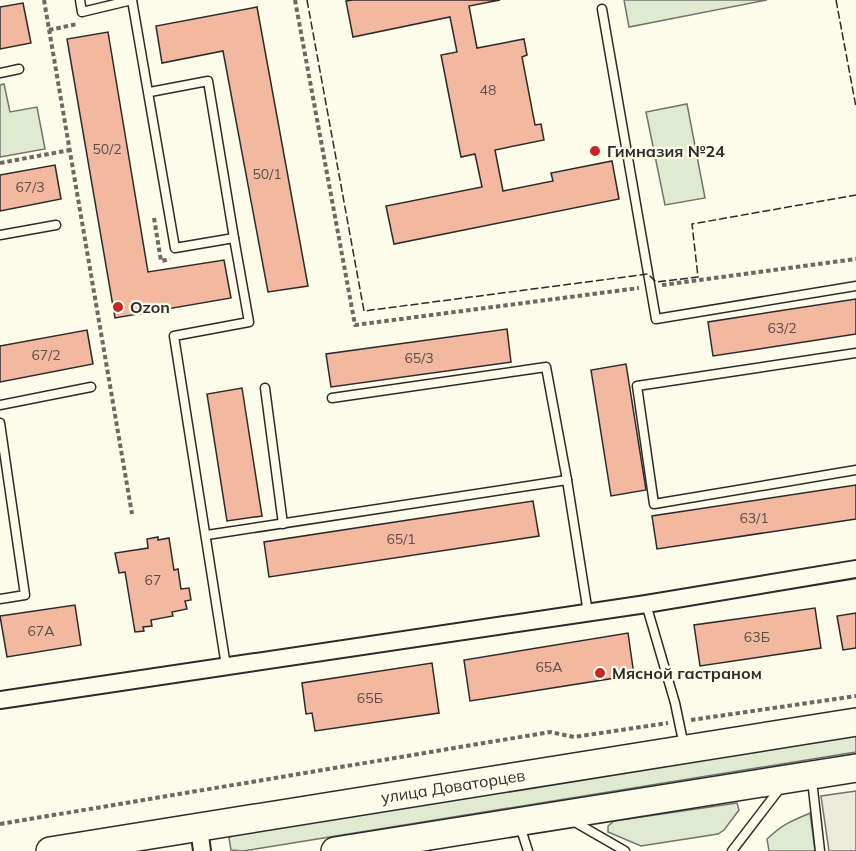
<svg xmlns="http://www.w3.org/2000/svg" width="856" height="851" viewBox="0 0 856 851" font-family="Mulish,sans-serif">
<rect width="100%" height="100%" fill="#fdfbea"/>
<g fill="#deebd1" stroke="#74746e" stroke-width="1.5">
<path d="M624,0H767L629,27Z"/>
<path d="M4,84L10,112L37,107L45,149L0,157V85Z"/>
<path d="M687,104L705,198L665,205L646,112Z"/>
<path d="M856,736V752L243,851L231,850L229,838L232,835Z"/>
<path d="M737,803L739,810L724,830L718,834L641,846L608,832V826L614,821Z"/>
<path d="M810,813L815,851H769L767,839C784,823 790,822 810,813Z"/>
</g>
<path fill="#eceadb" stroke="#74746e" stroke-width="1.5" d="M856,791V851H829L821,796Z"/>
<g fill="#f2b8a0" stroke="#2b2b2b" stroke-width="1.5">
<path d="M353,0H500L469,6L477,48L524,39L527,55L522,57L535,125L541,124L544,140L495,150L503,191L553,181L551,173L612,161L619,199L394,244L386,206L482,187L475,154L461,157L441,55L457,52L450,17L353,37L346,1Z"/>
<path d="M23,3L31,43L0,49V7Z"/>
<path d="M257,7L308,286L268,292L223,51L162,63L156,26Z"/>
<path d="M108,32L148,272L224,260L231,298L115,318L67,39Z"/>
<path d="M55,165L61,199L0,211V175Z"/>
<path d="M856,299V334L713,356L708,322Z"/>
<path d="M507,329L511,362L331,387L326,354Z"/>
<path d="M87,330L93,364L0,382V346Z"/>
<path d="M626,364L646,490L611,496L591,370Z"/>
<path d="M242,388L262,516L227,521L207,394Z"/>
<path d="M856,485V519L657,549L652,516Z"/>
<path d="M533,501L539,536L269,577L264,542Z"/>
<path d="M158,537V540L169,538L174,570L178,569L181,589L189,588L191,600L185,601L187,609L172,612L173,616L151,620L152,626L143,627L144,631L135,632L125,572L119,573L115,553L148,548L147,539Z"/>
<path d="M75,605L81,645L7,657L0,616Z"/>
<path d="M815,608L821,648L700,666L694,625Z"/>
<path d="M856,613V648L843,650L837,616Z"/>
<path d="M628,633L634,675L470,701L464,660Z"/>
<path d="M432,663L439,713L315,731L312,713L306,714L302,683Z"/>
</g>
<g fill="none" stroke-linecap="round" stroke-linejoin="round">
<g stroke="#2b2b2b" stroke-width="11">
<g id="service">
<path d="M80,0L82,12L132,0"/>
<path d="M132,0L175,248L234,238L208,81L150,92"/>
<path d="M602,9L656,319L856,286"/>
<path d="M0,73L19,69"/>
<path d="M0,235L56,225"/>
<path d="M856,353L637,386L654,504L856,470"/>
<path d="M265,388L283,524"/>
<path d="M332,398L546,367L567,480"/>
<path d="M0,405L91,387"/>
<path d="M0,423L25,595L0,599"/>
<path d="M207,535L567,480L588,613"/>
<path d="M646,604L675,703L684,746"/>
<path d="M226,666L174,336L249,322L234,238"/>
<path d="M812,780L820,851"/>
<path d="M573,821L625,851"/>
<path d="M520,826L528,851"/>
<path d="M732,851L781,787"/>
</g>
</g>
<g stroke="#2b2b2b" stroke-width="20">
<g id="minor">
<path d="M0,700L646,604L856,569"/>
<path d="M199,827L202,851"/>
</g>
</g>
<g stroke="#2b2b2b" stroke-width="30">
<g id="primary">
<path d="M50,851L856,722"/>
<path d="M335,851L856,768"/>
</g>
</g>
<g stroke="#6a6964" stroke-width="4" stroke-dasharray="4.5 3" stroke-linecap="butt">
<path d="M44,0L132,514"/>
<path d="M295,0L355,325L639,288"/>
<path d="M49,30L77,24"/>
<path d="M0,163L70,150"/>
<path d="M154,218L161,261L170,259"/>
<path d="M662,285L856,259"/>
<path d="M691,720L856,696"/>
<path d="M0,824L550,732L574,737L668,723"/>
</g>
<use href="#service" stroke="#fdfbea" stroke-width="8"/>
<use href="#minor" stroke="#fdfbea" stroke-width="16"/>
<use href="#primary" stroke="#fdfbea" stroke-width="27"/>
<g stroke="#2b2b2b" stroke-width="1.5" stroke-dasharray="8 3" stroke-linecap="butt">
<path d="M307,0L364,311L648,274L656,282L698,277L692,224L856,195"/>
<path d="M836,0L856,107"/>
</g>
</g>
<g fill="#c62828" stroke="#fdfbea" stroke-width="2">
<circle cx="595" cy="151" r="6"/>
<circle cx="118" cy="307" r="6"/>
<circle cx="600" cy="673" r="6"/>
</g>
<g text-anchor="middle" dominant-baseline="central" stroke-width="4.5" stroke-linejoin="round" paint-order="stroke">
<g font-size="14" fill="#5d4e48">
<text x="488" y="90">48</text>
<text x="107" y="149">50/2</text>
<text x="267" y="174">50/1</text>
<text x="30" y="187">67/3</text>
<text x="782" y="328">63/2</text>
<text x="46" y="355">67/2</text>
<text x="419" y="358">65/3</text>
<text x="754" y="518">63/1</text>
<text x="401" y="539">65/1</text>
<text x="153" y="580">67</text>
<text x="41" y="631">67А</text>
<text x="757" y="637">63Б</text>
<text x="549" y="667">65А</text>
<text x="370" y="698">65Б</text>
</g>
<g font-size="16" font-weight="bold" fill="#2b2b2b" stroke="#fdfbea" text-anchor="start">
<text x="607" y="151">Гимназия №24</text>
<text x="130" y="307">Ozon</text>
<text x="612" y="673">Мясной гастраном</text>
</g>
<g font-size="16" fill="#2b2b2b" stroke="#fdfbea">
<text transform="translate(453 786) rotate(-9)">улица Доваторцев</text>
</g>
</g>
</svg>
